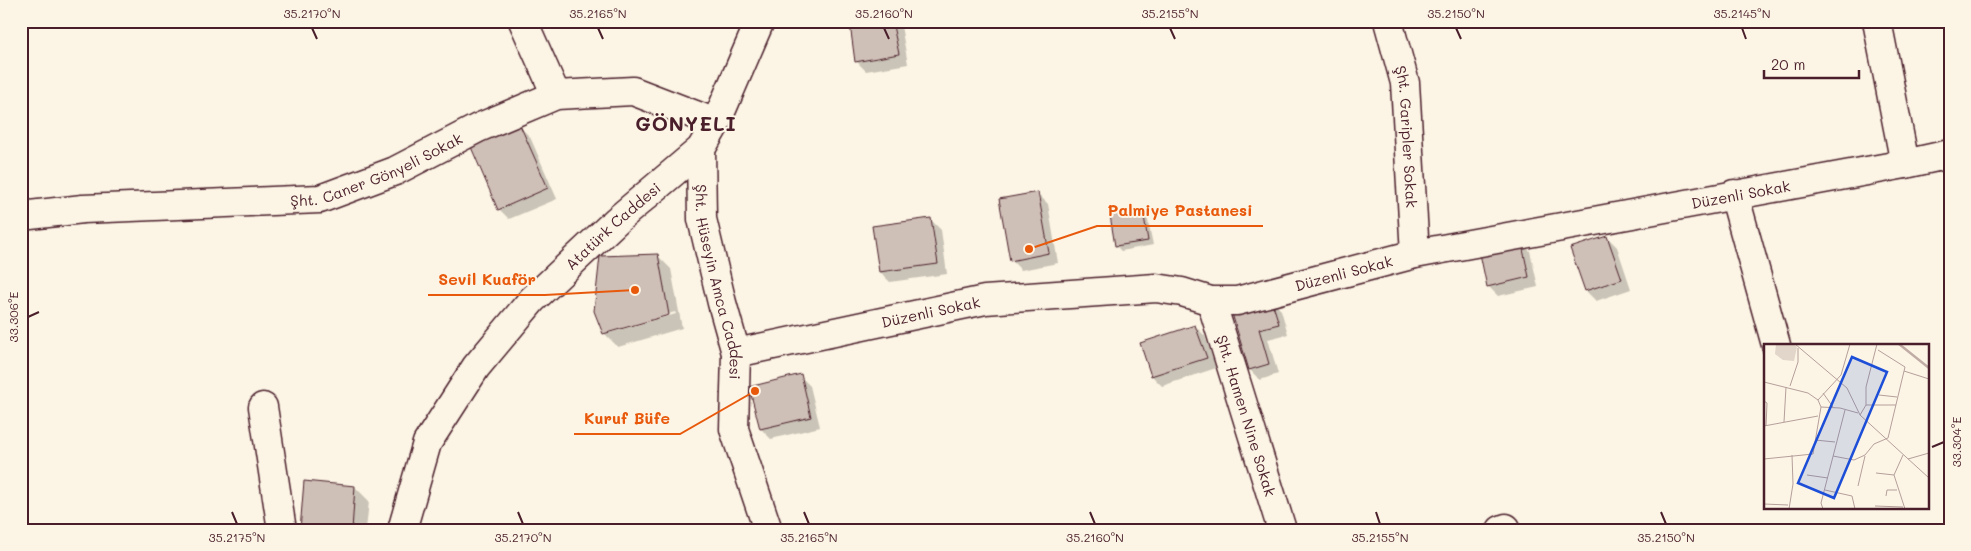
<svg xmlns="http://www.w3.org/2000/svg" width="1971" height="551" viewBox="0 0 1971 551" font-family="Mali,sans-serif">
<rect width="100%" height="100%" fill="#fcf5e5"/>
<filter id="ink" filterUnits="userSpaceOnUse"><feTurbulence type="fractalNoise" baseFrequency=".02" numOctaves="2"/><feDisplacementMap in="SourceGraphic" scale="10" xChannelSelector="R" yChannelSelector="G"/><feConvolveMatrix kernelMatrix="1 2 1 2 8 2 1 2 1" color-interpolation-filters="sRGB"/></filter>
<g filter="url(#ink)">
<g fill="#0003" fill-rule="evenodd">
<path d="M868,21H896L901,26L908,64L866,71L856,61Z"/>
<path d="M520,127L530,137L557,199L509,219L499,209Z"/>
<path d="M1038,194L1048,204L1058,263L1021,270L1011,260Z"/>
<path d="M1142,211L1147,216L1153,245L1121,251L1116,246Z"/>
<path d="M931,220L941,230L947,274L890,282L880,272Z"/>
<path d="M1607,237L1617,247L1631,289L1596,301L1586,291Z"/>
<path d="M1520,241L1530,251L1538,287L1498,296L1488,286Z"/>
<path d="M657,255L671,269L682,328L618,347L604,333ZM675,312L676,314L609,333V331Z"/>
<path d="M1271,300L1281,310L1288,334L1268,339L1278,374L1260,380L1250,370L1232,311Z"/>
<path d="M1195,326L1205,336L1216,368L1162,386L1152,376L1142,344Z"/>
<path d="M800,376L810,386L820,427L771,439L761,429Z"/>
<path d="M355,487L369,501L366,530H301Z"/>
</g>
<g fill="#cfc0b7" stroke="#4a1f2b">
<path d="M862,21H892L899,54L855,62L850,24Z"/>
<path d="M520,125L548,188L498,210L471,147Z"/>
<path d="M1038,192L1049,253L1010,261L999,199Z"/>
<path d="M1143,210L1148,241L1115,246L1110,215Z"/>
<path d="M931,218L938,264L879,272L872,226Z"/>
<path d="M1607,236L1622,279L1585,291L1570,248Z"/>
<path d="M1521,240L1529,277L1487,287L1479,249Z"/>
<path d="M658,254L669,315L603,334L594,311L600,256Z"/>
<path d="M1271,298L1279,324L1259,329L1269,364L1249,370L1231,310Z"/>
<path d="M1195,325L1207,358L1151,376L1140,343Z"/>
<path d="M801,374L811,417L760,429L749,387Z"/>
<path d="M304,481L355,486L352,530H300Z"/>
</g>
<g fill="none" stroke-linecap="round" stroke-linejoin="round">
<g stroke="#4a1f2b" stroke-width="31">
<g id="minor">
<path d="M523,21L556,95"/>
<path id="s1" d="M1388,21L1405,83L1415,254"/>
<path d="M1877,21L1905,164"/>
<path id="s2" d="M701,149L702,219L722,303L736,353L734,429L768,530"/>
<path d="M1734,194L1776,345"/>
<path id="s3" d="M21,216L83,209L320,199L395,171L478,128L556,95L633,91L716,123"/>
<path id="s4" d="M1211,301L1282,530"/>
<path id="s5" d="M736,353L985,300L1156,288L1182,292L1211,301H1237L1415,254L1905,164L1950,154"/>
<path d="M263,407L282,530"/>
<path d="M1501,530L1506,528L1507,530"/>
</g>
</g>
<g stroke="#4a1f2b" stroke-width="31">
<g id="major">
<path id="s6" d="M402,530L427,443L476,367L532,300L616,221L701,149L716,123L760,21"/>
</g>
</g>
<use href="#minor" stroke="#fcf5e5" stroke-width="28"/>
<use href="#major" stroke="#fcf5e5" stroke-width="28"/>
</g>
</g>
<path fill="none" stroke="#4a1f2b" stroke-width="2" d="M312,28L317,39M598,28L603,39M884,28L889,39M1170,28L1175,39M1456,28L1461,39M1742,28L1746,39M28,317L39,312M1932,447L1944,442M232,512L237,524M518,512L523,524M804,512L809,524M1090,512L1095,524M1376,512L1380,524M1661,512L1666,524"/>
<g text-anchor="middle" dominant-baseline="central" stroke-width="4" stroke-linejoin="round" paint-order="stroke">
<g font-size="15" fill="#4a1f2b" stroke="#fcf5e5">
<text stroke="none"><textPath href="#s1" startOffset="118">Şht. Garipler Sokak</textPath></text>
<text stroke="none"><textPath href="#s3" startOffset="362">Şht. Caner Gönyeli Sokak</textPath></text>
<text stroke="none"><textPath href="#s5" startOffset="1024">Düzenli Sokak</textPath></text>
<text stroke="none"><textPath href="#s6" startOffset="378">Atatürk Caddesi</textPath></text>
<text stroke="none"><textPath href="#s5" startOffset="619">Düzenli Sokak</textPath></text>
<text stroke="none"><textPath href="#s2" startOffset="135">Şht. Hüseyin Amca Caddesi</textPath></text>
<text stroke="none"><textPath href="#s5" startOffset="199">Düzenli Sokak</textPath></text>
<text stroke="none"><textPath href="#s4" startOffset="120">Şht. Hamen Nine Sokak</textPath></text>
</g>
<g font-size="20" font-weight="bold" letter-spacing="1" fill="#4a1f2b" stroke="#fcf5e5">
<text x="686" y="123">GÖNYELI</text>
</g>
</g>
<g transform="translate(1764 344)">
<rect width="165" height="165" fill="#fcf5e5"/>
<path d="M12,0H30L33,3L30,17L19,16L11,10Z" fill="#e2d5ca"/>
<path fill="none" stroke="#c0aca5" stroke-width="2.5" d="M135,0L165,24"/>
<path fill="none" stroke="#b59f9b" stroke-width="1" d="M31,0L83,44L96,71L165,134M140,27L165,35M0,38L44,49L54,56L57,63L49,110L0,115M26,42L34,18V4M59,49L69,63M115,51L133,53M54,56L77,31L86,0M0,57L3,59L2,82M102,61H132M57,63L76,64L94,69M96,71L102,61V43L113,0M20,78L22,43M0,82L54,72M51,96L71,98M139,111L130,131L141,165M69,112L90,116L101,111L110,100L124,94L141,23L114,6M144,115L165,109M112,129L130,131M43,131L64,134M94,142L101,112M61,146L88,152L91,165M122,152L123,146H133M0,160L24,161M111,162L139,163M25,165L29,140L28,111M59,165L57,159L81,66"/>
<path fill="#1d4ed8" fill-opacity="0.15" stroke="#1d4ed8" stroke-width="2.5" d="M88,13L123,28L70,154L34,139Z"/>
<rect width="165" height="165" fill="none" stroke="#4a1f2b" stroke-width="2.5"/>
</g>
<path fill="none" stroke="#e8590c" stroke-width="2" d="M1029 249L1097 226H1263M635 290L545 295H428M755 391L680 434H574"/>
<g fill="#e8590c" stroke="#fcf5e5" stroke-width="2">
<circle cx="1029" cy="249" r="5"/>
<circle cx="635" cy="290" r="5"/>
<circle cx="755" cy="391" r="5"/>
</g>
<g font-size="16" text-anchor="middle" font-weight="bold" fill="#e8590c" stroke="#fcf5e5" stroke-width="4" stroke-linejoin="round" paint-order="stroke">
<text x="1180" y="216">Palmiye Pastanesi</text>
<text x="487" y="285">Sevil Kuaför</text>
<text x="627" y="424">Kuruf Büfe</text>
</g>
<rect width="1971" height="551" fill="none" stroke="#fcf5e5" stroke-width="55"/>
<path d="M1764 70v8h95v-8" fill="none" stroke="#4a1f2b" stroke-width="2.5"/>
<text x="1771" y="70" font-size="15" fill="#4a1f2b" stroke="#fcf5e5" stroke-width="4" paint-order="stroke">20 m</text>
<rect x="28" y="28" width="1916" height="496" fill="none" stroke="#4a1f2b" stroke-width="2"/>
<g font-size="12" text-anchor="middle" fill="#4a1f2b">
<text x="312" y="18">35.2170°N</text>
<text x="598" y="18">35.2165°N</text>
<text x="884" y="18">35.2160°N</text>
<text x="1170" y="18">35.2155°N</text>
<text x="1456" y="18">35.2150°N</text>
<text x="1742" y="18">35.2145°N</text>
<text transform="translate(14 317) rotate(-90)" y="4">33.306°E</text>
<text transform="translate(1957 442) rotate(-90)" y="4">33.304°E</text>
<text x="237" y="542">35.2175°N</text>
<text x="523" y="542">35.2170°N</text>
<text x="809" y="542">35.2165°N</text>
<text x="1095" y="542">35.2160°N</text>
<text x="1380" y="542">35.2155°N</text>
<text x="1666" y="542">35.2150°N</text>
</g>
</svg>
